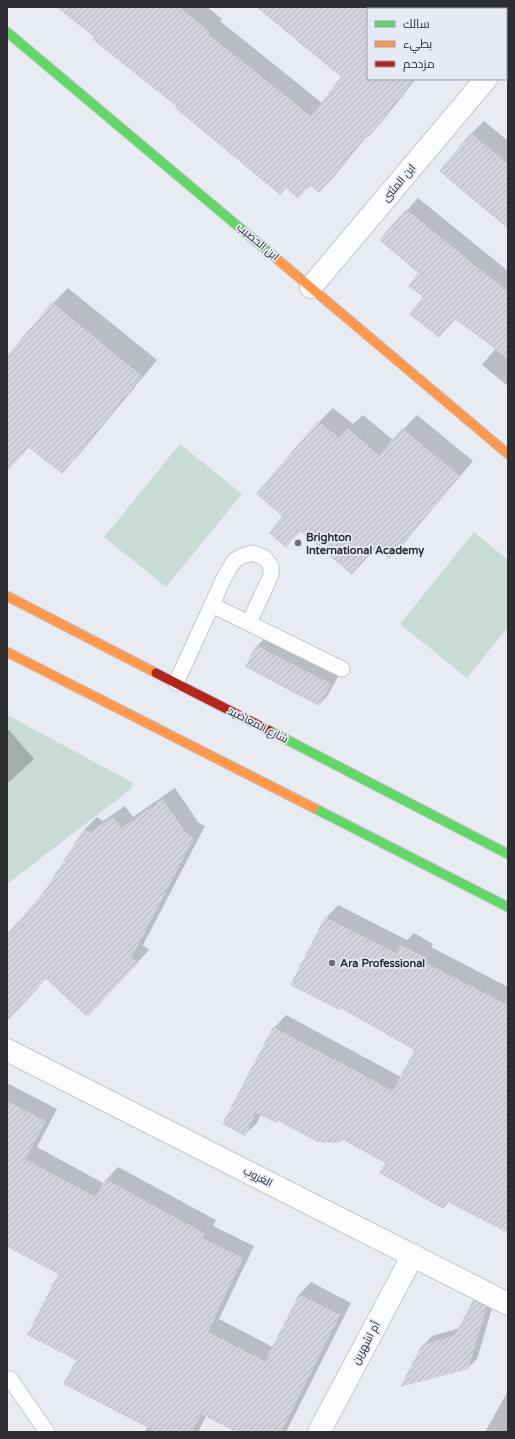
<svg xmlns="http://www.w3.org/2000/svg" width="515" height="1439" viewBox="0 0 515 1439" font-family="'Varela Round',Cairo,sans-serif">
<defs>
<pattern id="building-hatch" width="6" height="6" patternUnits="userSpaceOnUse"><rect width="6" height="6" fill="#d4d3dd"/><path d="M-1 1l2-2M0 6l6-6M5 7l2-2" fill="none" stroke="#b6b5be"/></pattern>
</defs>
<rect width="100%" height="100%" fill="#e8ebf2"/>
<g fill="#c8dcd3">
<path d="M180,444L242,494L166,587L104,537Z"/>
<path d="M474,532L508,560V627L467,678L400,624Z"/>
<path d="M7,715L126,779L132,783L131,789L7,884Z"/>
</g>
<g fill="#0003">
<path d="M58,7H207L222,19L220,21L322,103L342,77L258,7H407L409,9H368V79H416L380,124L367,136L332,179L319,191L311,185L298,197L177,106Z"/>
<path d="M484,121L508,141V228L440,171L473,132Z"/>
<path d="M418,198L508,271V386L482,365L496,348L456,318L439,336L424,297L420,273L381,240Z"/>
<path d="M68,288L157,360L77,457L61,472L29,447L7,471V358L53,303Z"/>
<path d="M333,408L353,424L363,415L393,440L417,415L473,461L403,544L389,558L377,547L352,574L301,531L286,546L284,516L319,422Z"/>
<path d="M266,637L339,675L328,695L319,705L257,646Z"/>
<path d="M7,728L34,759L7,784Z"/>
<path d="M175,788L198,822L205,826L143,945L149,950L99,1004L46,978L17,1010L7,1001V936L44,894L85,829L97,817L103,821L125,806L133,817Z"/>
<path d="M338,905L407,940L414,933L433,944L431,947L508,987L507,990L508,991V1231L449,1202L443,1208L386,1162L343,1139L278,1120L276,1122L261,1114L257,1123L244,1135L274,1028L286,1015L401,1077L415,1050L326,918Z"/>
<path d="M7,1083L57,1109L37,1147L103,1183L118,1167L216,1220L213,1226L254,1246L219,1319L273,1347L299,1295L311,1282L351,1303L286,1432H239L206,1416L198,1432H145L148,1426L77,1359L59,1274L7,1246Z"/>
<path d="M483,1292L495,1298L477,1359L468,1368L423,1346L432,1336L460,1328L474,1301Z"/>
<path d="M508,1391V1432H485Z"/>
</g>
<g fill="url(#building-hatch)">
<path d="M56,7H179L210,32L208,34L311,116L341,77L256,7H368V79H414L368,138L366,136L319,193L309,185L298,199L286,188L280,195L175,108L176,106L92,39L94,37Z"/>
<path d="M471,133L508,164V229L439,171Z"/>
<path d="M406,209L508,292V359L455,319L439,338L409,314L423,297L408,286L418,273L379,240Z"/>
<path d="M52,302L142,376L62,474L28,447L7,472V356Z"/>
<path d="M318,421L339,438L348,428L379,455L402,428L460,476L389,559L375,547L352,575L300,531L286,548L269,533L282,516L256,494Z"/>
<path d="M256,645L331,684L319,706L245,667Z"/>
<path d="M163,799L186,833L194,838L132,957L138,963L87,1017L46,979L7,1022V934L43,893L84,829L90,832L113,817L121,828Z"/>
<path d="M325,917L396,953L401,945L422,956L420,960L508,1005V1233L447,1202L443,1209L379,1173L385,1163L343,1140L337,1143L317,1142L277,1120L276,1123L256,1113L245,1136L222,1124L273,1027L339,1062H340L393,1091L414,1050L340,1008L339,1010L290,985Z"/>
<path d="M7,1101L46,1121L25,1159L96,1197L105,1179L204,1233L202,1238L243,1258L208,1332L265,1361L299,1294L340,1315L281,1432H236L201,1414L192,1432H156L63,1384L76,1360L27,1335L58,1274L7,1247Z"/>
<path d="M473,1300L487,1307L468,1369L400,1387L422,1345L455,1335Z"/>
</g>
<g fill="none" stroke-linecap="round" stroke-linejoin="round">
<g stroke="#c5c8cd" stroke-width="17">
<g id="lane">
<path d="M212,605L342,669"/>
<path d="M176,683L225,576L234,561L242,556L253,553L265,558L271,566V575L249,623"/>
<path d="M10,1379L47,1432"/>
</g>
</g>
<g stroke="#c5c8cd" stroke-width="24">
<g id="street">
<path d="M468,7L470,9"/>
<path d="M506,55L508,53"/>
<path d="M311,287L486,79"/>
<path d="M7,1050L508,1304"/>
<path d="M319,1432L413,1255"/>
</g>
</g>
<g stroke="#c5c8cd" stroke-width="11">
<g id="fast">
<path d="M7,32L277,259"/>
<path d="M270,731L508,854"/>
<path d="M314,808L508,907"/>
</g>
</g>
<g stroke="#c5c8cd" stroke-width="11">
<g id="slow">
<path d="M277,259L508,454"/>
<path d="M7,596L156,673"/>
<path d="M7,652L314,808"/>
</g>
</g>
<g stroke="#c5c8cd" stroke-width="11">
<path id="jam" d="M156,673L270,731"/>
</g>
<use href="#lane" stroke="#fcfcfd" stroke-width="15"/>
<use href="#street" stroke="#fcfcfd" stroke-width="22"/>
<use href="#fast" stroke="#63d668" stroke-width="9"/>
<use href="#slow" stroke="#ff974d" stroke-width="9"/>
<use href="#jam" stroke="#b3261e" stroke-width="9"/>
</g>
<g fill="#6e7075" stroke="#e5eaf5" stroke-width="1.5">
<circle cx="298" cy="543" r="4"/>
<circle cx="332" cy="963" r="4"/>
</g>
<g text-anchor="middle" dominant-baseline="central" stroke-width="3.5" stroke-linejoin="round" paint-order="stroke">
<g font-size="11" fill="#2c2e32" stroke="#e5eaf5">
<text transform="translate(399 183) rotate(-50)">ابن المثنى</text>
<text transform="translate(258 242) rotate(40)">ابن الحصيب</text>
<text transform="translate(258 725) rotate(27)">شارع المعاضيد</text>
<text transform="translate(258 1177) rotate(27)">الغروب</text>
<text transform="translate(366 1343) rotate(-62)">أم اشهرين</text>
</g>
<g font-size="11" font-weight="bold" fill="#2c2e32" stroke="#e5eaf5" text-anchor="start">
<text x="306" y="537">Brighton<tspan x="306" dy="13">International Academy</tspan></text>
<text x="340" y="963">Ara Professional</text>
</g>
</g>
<rect width="515" height="1439" fill="none" stroke="#2c2e32" stroke-width="16"/>
<rect x="367" y="8" width="140" height="72" fill="#e5eaf5" stroke="#9b9fa7"/>
<rect x="375" y="21" width="20" height="6" fill="#63d668" stroke="#9b9fa7"/>
<text x="403" y="28" font-size="12" fill="#2c2e32">سالك</text>
<rect x="375" y="41" width="20" height="6" fill="#ff974d" stroke="#9b9fa7"/>
<text x="403" y="48" font-size="12" fill="#2c2e32">بطيء</text>
<rect x="375" y="61" width="20" height="6" fill="#b3261e" stroke="#9b9fa7"/>
<text x="403" y="68" font-size="12" fill="#2c2e32">مزدحم</text>
</svg>
